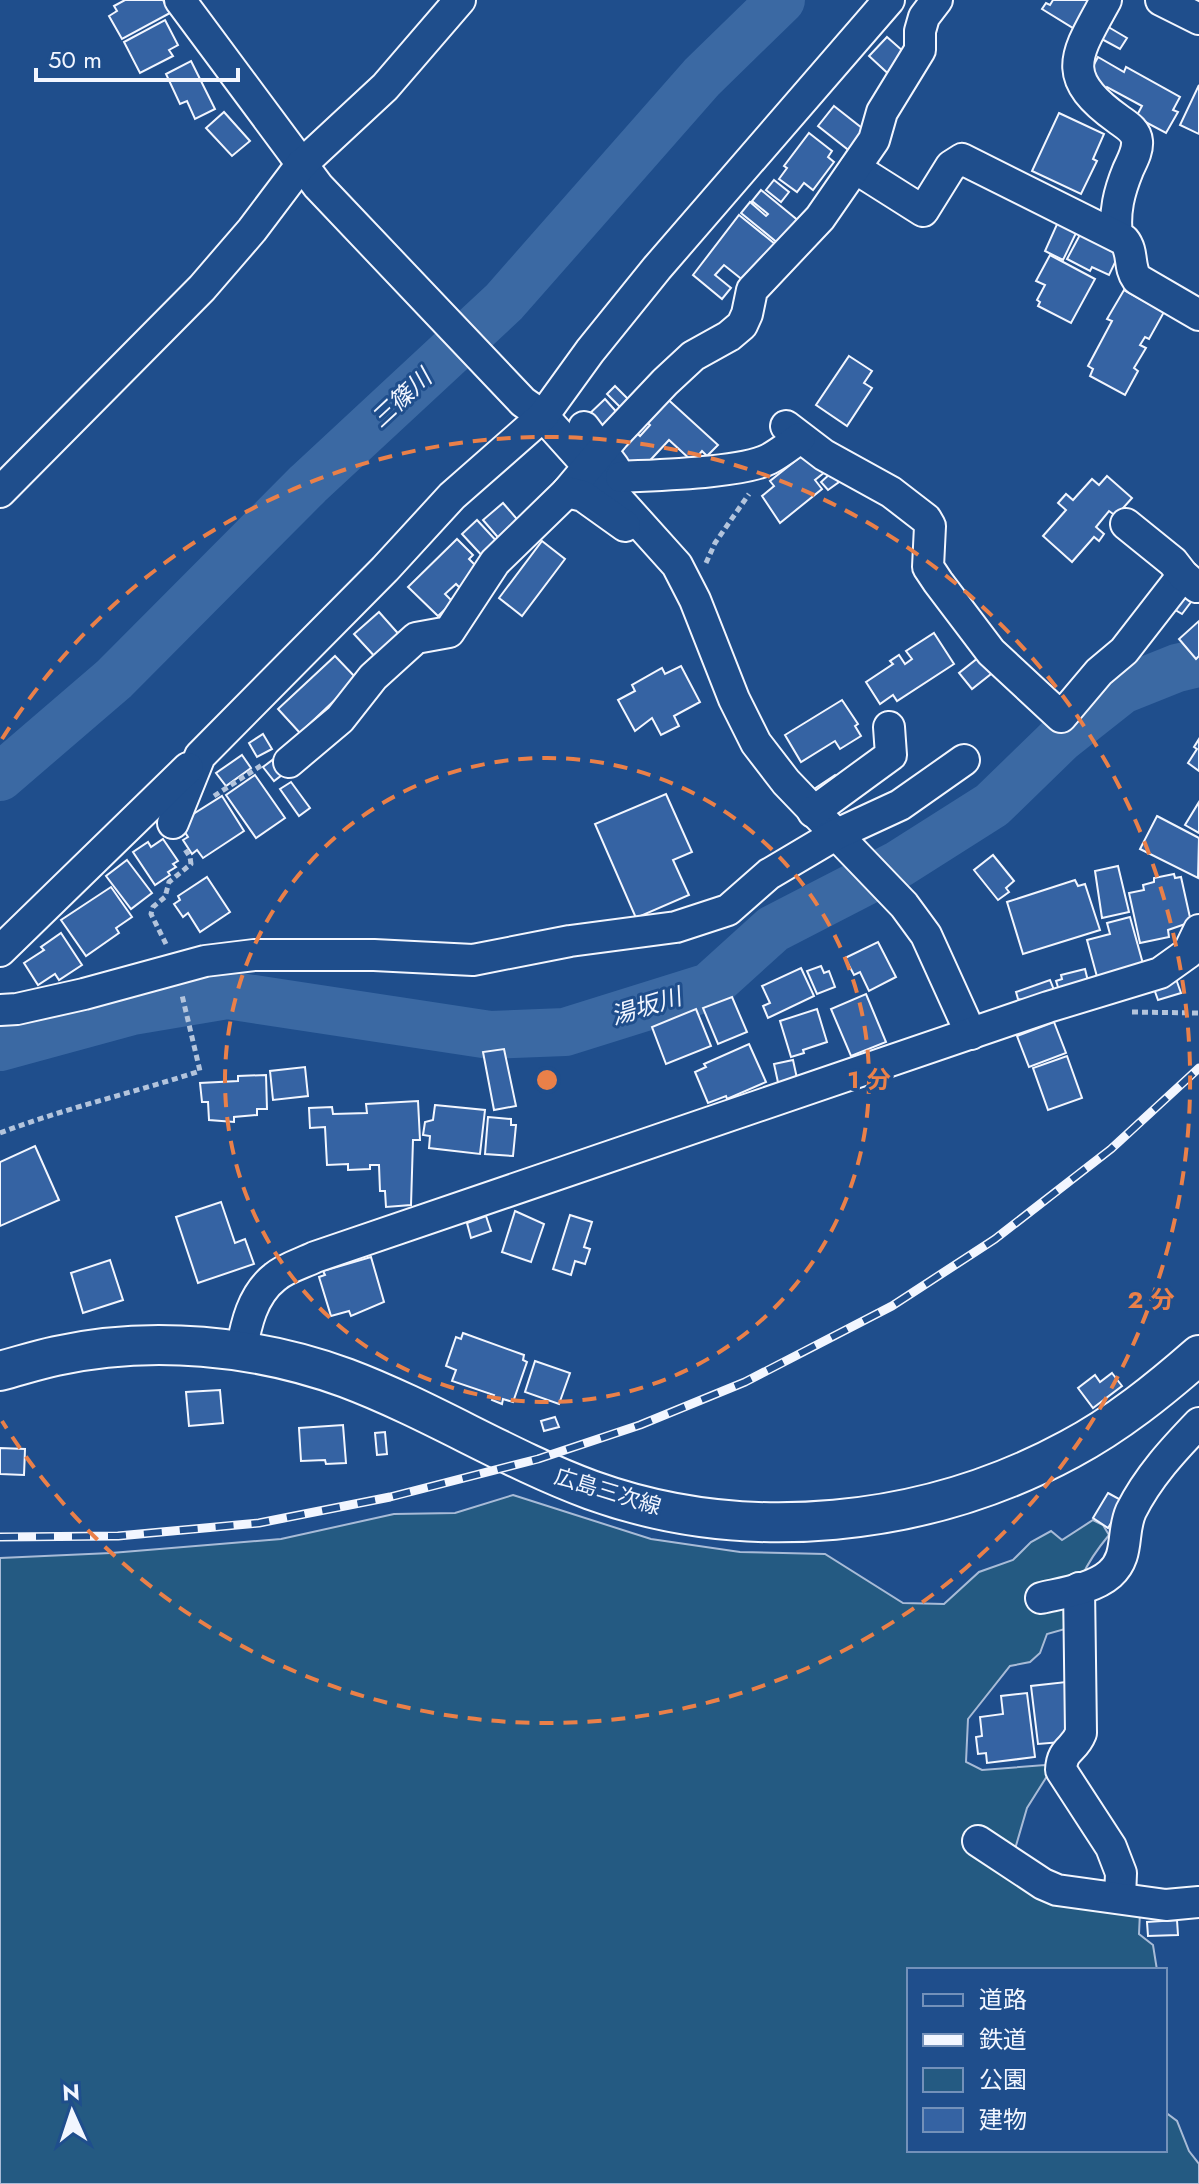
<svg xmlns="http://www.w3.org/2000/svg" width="1199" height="2184" viewBox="0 0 1199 2184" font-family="Jost,'Noto Sans JP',sans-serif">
<rect width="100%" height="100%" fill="#1f4e8c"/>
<path fill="#245a82" stroke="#a8bbd7" stroke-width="2" d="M513,1495L651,1539L740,1552L825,1554L903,1603L944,1604L979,1572L1013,1560L1031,1542L1051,1531L1062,1540L1093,1520L1103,1525L1109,1535C1080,1570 1077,1587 1065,1629L1047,1634L1040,1653L1030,1662L1010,1666L968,1719L966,1762L982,1770L1045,1765L1049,1773L1027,1808L1015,1849L1000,1865L1140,1912L1139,1934L1153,1945L1157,1970H909V2150H1165V2112L1177,2121L1189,2151L1199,2164V2184H0V1558L111,1553L281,1539L394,1514L455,1513Z"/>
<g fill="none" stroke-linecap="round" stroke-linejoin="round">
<g stroke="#3b69a3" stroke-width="48">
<path d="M0,777L114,679L308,484L504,302L702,77L781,0"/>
<path d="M0,1047L132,1011L227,995L490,1035L565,1032L709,987L773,929L899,864L992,805L1060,739L1122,690L1177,668L1199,663"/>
</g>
</g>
<g fill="#3563a3" stroke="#f2f6ff" stroke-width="2">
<path d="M125,0H163L170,13L122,39L109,16L117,11L114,6Z"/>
<path d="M1053,0H1091L1080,26L1076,23L1073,28L1042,9L1046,3L1050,5Z"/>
<path d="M165,20L178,45L169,50L173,56L140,73L124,42Z"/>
<path d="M1105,25L1127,38L1120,49L1098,37Z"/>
<path d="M887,37L912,59L894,79L869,56Z"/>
<path d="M1098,57L1124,72L1126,67L1180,97L1173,110L1178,112L1166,133L1136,117L1142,106L1107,87L1103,93L1084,83Z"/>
<path d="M191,61L215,109L195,119L187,101L180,104L166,74Z"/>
<path d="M1199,85V134L1180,125Z"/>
<path d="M834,106L867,132L851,152L818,126Z"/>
<path d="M224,112L250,141L232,156L206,128Z"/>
<path d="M1059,113L1104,134L1093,159L1097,161L1081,194L1032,171Z"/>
<path d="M809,133L832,151L828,157L834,162L813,190L804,183L797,192L779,179L787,168L784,166Z"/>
<path d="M774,180L789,192L781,202L766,190Z"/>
<path d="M761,190L806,227L779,244L741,213L750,202L766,216L768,214L752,201Z"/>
<path d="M739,215L775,244L744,281L724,265L715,275L731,288L722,299L693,275Z"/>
<path d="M1058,222L1077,231L1063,260L1045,251Z"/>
<path d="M1082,231L1121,250L1109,275L1092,267L1090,271L1067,259Z"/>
<path d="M1050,255L1095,279L1071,323L1038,306L1040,302L1037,300L1045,285L1036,281Z"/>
<path d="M1124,290L1164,312L1149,339L1145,337L1140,345L1146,348L1134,368L1138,371L1125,395L1090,376L1093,369L1088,366L1112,321L1107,319Z"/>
<path d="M849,356L872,371L864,383L872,388L847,426L816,405Z"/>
<path d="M615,386L632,403L624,411L607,394Z"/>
<path d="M662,394L718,445L707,456L702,451L693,462L669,440L642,469L631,472L610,452L631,428L640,436L650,425L641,417Z"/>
<path d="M605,399L621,417L602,433L587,416Z"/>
<path d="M809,450L830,468L815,480L822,489L780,523L762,496L774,486L770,481Z"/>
<path d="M831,473L839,482L828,490L821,482Z"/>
<path d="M1107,476L1132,498L1116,516L1109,511L1096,527L1104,534L1099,541L1094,537L1072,562L1043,536L1066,510L1058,503L1066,494L1073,500L1092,479L1099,485Z"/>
<path d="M503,503L522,525L502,542L483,520Z"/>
<path d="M477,520L501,546L486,560L462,534Z"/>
<path d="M457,539L473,555L469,559L480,570L461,589L456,584L445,594L453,602L438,616L408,587Z"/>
<path d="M542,541L565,559L522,616L499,598Z"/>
<path d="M1185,591L1194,598L1182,614L1172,608Z"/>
<path d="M379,612L403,639L378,660L354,634Z"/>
<path d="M1199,621V656L1196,659L1179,639Z"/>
<path d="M934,633L954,664L897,701L893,695L880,704L866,682L893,664L890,661L899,655L905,664L912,659L906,651Z"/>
<path d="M983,654L996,670L972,689L959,673Z"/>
<path d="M335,656L357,679L300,733L278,709Z"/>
<path d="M681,666L700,702L674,716L679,726L661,735L652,718L635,731L618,700L635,691L632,685L662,668L665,674Z"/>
<path d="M842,700L858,724L855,726L861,736L840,749L835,741L801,762L785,735Z"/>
<path d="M263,734L272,749L257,757L249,743Z"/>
<path d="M1199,739V771L1188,763L1197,749L1194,747Z"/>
<path d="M242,755L251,768L226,786L216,773Z"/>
<path d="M275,758L286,772L274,781L263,767Z"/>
<path d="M255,775L285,818L256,838L226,795Z"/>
<path d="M835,775L842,785L820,799L814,789Z"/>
<path d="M291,782L310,808L299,816L280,789Z"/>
<path d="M666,794L692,852L673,860L689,895L636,918L595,824Z"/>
<path d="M222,796L244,831L203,858L197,850L192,854L183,840L188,837L179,823Z"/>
<path d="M1199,802V833L1185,825Z"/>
<path d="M1157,816L1199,838L1198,878L1140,849Z"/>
<path d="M163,839L178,861L173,864L176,867L168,872L170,875L155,885L133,852L148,842L151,847Z"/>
<path d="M993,855L1014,881L1006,888L1009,892L998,900L974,870Z"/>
<path d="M127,860L152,893L131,909L106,876Z"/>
<path d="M1118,866L1129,912L1102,918L1095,871Z"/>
<path d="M1174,874L1175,878L1181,877L1191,922L1168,930L1169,937L1140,943L1129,893L1144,890L1143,885L1154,882V878Z"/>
<path d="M207,877L230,912L200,932L188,913L183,917L174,904L180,900L178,896Z"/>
<path d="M1075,880L1078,886L1085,884L1100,930L1023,954L1007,902Z"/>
<path d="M111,887L132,917L116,928L119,933L86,956L61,920Z"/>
<path d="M1130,917L1145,971L1099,984L1087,940L1110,934L1107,923Z"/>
<path d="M61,933L82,965L59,980L55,974L38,985L24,963L44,950L41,947Z"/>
<path d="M878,942L896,977L869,991L860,972L854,975L845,958Z"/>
<path d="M821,966L824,973L829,971L835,987L817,994L807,971Z"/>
<path d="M801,968L814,996L768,1018L763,1006L770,1003L762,986Z"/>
<path d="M1085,969L1089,985L1060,993L1056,981L1062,979L1061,975Z"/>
<path d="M1176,979L1181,993L1158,1000L1153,986Z"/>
<path d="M1050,980L1054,990L1026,1001L1018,999L1016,992Z"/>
<path d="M866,994L886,1042L851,1056L831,1009Z"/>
<path d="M732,997L747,1032L718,1044L703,1008Z"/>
<path d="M696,1009L711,1046L666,1064L652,1027Z"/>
<path d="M817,1009L827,1042L803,1050L804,1053L791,1057L780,1021Z"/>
<path d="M1054,1022L1066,1053L1029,1067L1017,1036Z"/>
<path d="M749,1044L766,1082L727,1099L726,1096L708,1103L695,1072L706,1067L704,1064Z"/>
<path d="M504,1049L516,1106L494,1110L483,1052Z"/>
<path d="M1067,1056L1082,1098L1048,1110L1033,1068Z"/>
<path d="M793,1060L798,1083L779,1087L774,1064Z"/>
<path d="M305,1067L308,1096L273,1100L270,1071Z"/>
<path d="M266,1075L267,1109H257V1115L234,1117V1122L209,1120L208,1102H202L200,1083L238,1081V1076Z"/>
<path d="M418,1101L420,1140H413L411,1205L386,1207L385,1191H380L379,1165H370V1169L348,1170V1164L327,1165L325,1127L310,1128L309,1108L332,1107L333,1114L367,1113L366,1104Z"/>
<path d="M435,1105L485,1110L480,1154L429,1148L430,1136L423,1135L425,1122L433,1120Z"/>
<path d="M488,1117L511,1119V1125H516L513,1156L485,1154Z"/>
<path d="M35,1146L59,1200L0,1226V1162Z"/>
<path d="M221,1202L235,1243L245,1239L254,1264L198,1283L176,1217Z"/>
<path d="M515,1211L544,1224L531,1262L502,1252Z"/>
<path d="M570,1215L592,1222L584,1247L590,1249L585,1264L575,1261L571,1275L553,1269Z"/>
<path d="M486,1216L491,1231L471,1238L467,1223Z"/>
<path d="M371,1257L384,1302L351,1316L349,1311L331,1316L319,1277L325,1275L323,1271Z"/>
<path d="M110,1260L123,1300L83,1313L71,1273Z"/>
<path d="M463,1333L524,1355L523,1360L527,1362L513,1402L503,1399L502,1404L492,1400L494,1395L452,1381L456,1370L446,1366L456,1337L461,1339Z"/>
<path d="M535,1361L570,1373L559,1404L525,1392Z"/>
<path d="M1112,1373L1122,1386L1093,1408L1078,1388L1095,1375L1100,1382Z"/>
<path d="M220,1390L223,1423L189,1426L186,1392Z"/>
<path d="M555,1417L559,1427L544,1431L541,1421Z"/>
<path d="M343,1425L346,1463L326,1464L325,1460L301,1461L299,1428Z"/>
<path d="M385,1432L387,1454L377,1455L375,1433Z"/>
<path d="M0,1448L25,1449L24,1475L0,1474Z"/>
<path d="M1108,1493L1121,1500V1507L1108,1528L1093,1518Z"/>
<path d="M1066,1682L1073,1741L1038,1744L1031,1686Z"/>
<path d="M1027,1693L1035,1757L987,1763L986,1753L978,1754L976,1737L982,1736L980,1717L1003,1714L1001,1696Z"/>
<path d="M1177,1920L1178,1935L1148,1936L1147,1922Z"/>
</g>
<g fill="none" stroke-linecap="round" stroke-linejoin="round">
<g stroke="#f2f6ff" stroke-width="34">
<g id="minor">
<path d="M180,0L318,186L523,402L543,416L677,565L695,600L734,699L756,743L786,782L904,905L926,935L971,1034"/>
<path d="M1106,0C1076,55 1058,76 1118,119C1126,125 1136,130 1137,141C1138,151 1132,161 1128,170C1119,192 1114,212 1117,236"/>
<path d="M1161,0L1199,19"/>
<path d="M855,168L923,211L951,166L962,159L1124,240C1134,252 1128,267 1137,279L1199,315"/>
<path d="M786,426L824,455L891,492L926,519L930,526L928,567L938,582L991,652L1061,717L1099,672L1124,651L1183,575"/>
<path d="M584,427L614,467"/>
<path d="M621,477C655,475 742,473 769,459C780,453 790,445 800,438"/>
<path d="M0,492L202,288L252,230L301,165L385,87L460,0"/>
<path d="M567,492L614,436L665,382L693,356L729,336L742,325L747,314L752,290L820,218L874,140L882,112L920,50V31L924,17L937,0"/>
<path d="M1126,524L1173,562L1183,575L1197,587"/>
<path d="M289,762L340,719L373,677L416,638L449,632L495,562L567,492L583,496L625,526"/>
<path d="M813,812L891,755L889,727"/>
<path d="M173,823L200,756L385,569L452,496L543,416L590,351L657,268L889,0"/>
<path d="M0,951L188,768"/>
<path d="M0,1010L17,1009L84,994L205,961L254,955H374L473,960L570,941L676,927L728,910L769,874L835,835L900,805L964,760"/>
<path d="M241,1351C246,1325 252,1295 275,1277C285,1268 303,1263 315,1257L1048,1007L1160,973L1188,953L1199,930"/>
<path d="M1079,1588L1081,1733C1074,1751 1062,1748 1061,1770L1111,1847L1121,1873L1120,1898"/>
<path d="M1041,1598C1062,1593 1093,1589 1110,1574C1130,1556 1121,1533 1131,1511C1148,1477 1173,1450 1199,1423"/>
<path d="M978,1841L1043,1884L1057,1890L1166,1905L1199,1902"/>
</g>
</g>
<g stroke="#f2f6ff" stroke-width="42">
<path id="major" d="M0,1371C19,1366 37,1360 56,1356C150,1335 256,1345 346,1378C431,1410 507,1459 591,1490C746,1546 926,1527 1070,1449C1117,1424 1159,1390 1199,1355"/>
</g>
<g stroke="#b3c4dc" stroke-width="5" stroke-dasharray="6 4" stroke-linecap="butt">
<path d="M706,563L715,543L749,494"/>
<path d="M214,796L262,765"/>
<path d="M166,944L151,914L153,907L165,897L169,882L191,864L190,857L184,848"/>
<path d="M1132,1012L1199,1013"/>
<path d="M0,1133C65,1108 133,1093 200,1071L182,995"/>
</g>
<use href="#minor" stroke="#1f4e8c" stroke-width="30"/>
<use href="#major" stroke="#1f4e8c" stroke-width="38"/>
<g stroke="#f2f6ff" stroke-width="9">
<path id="rail" d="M0,1537L118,1536L259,1523L390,1497L538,1459L640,1425L745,1382L892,1306L995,1239L1111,1149L1199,1068"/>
</g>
<use href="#rail" stroke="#1f4e8c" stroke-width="6" stroke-dasharray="18" stroke-linecap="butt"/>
</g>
<g fill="none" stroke="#ea8049" stroke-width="4" stroke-dasharray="14 10">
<circle cx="547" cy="1080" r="322"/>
<path d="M2 739A643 643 0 1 1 2 1421"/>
</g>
<g text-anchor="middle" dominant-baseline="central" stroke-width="6" stroke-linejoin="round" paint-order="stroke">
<g font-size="22" fill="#f2f6ff" stroke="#1f4e8c">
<text transform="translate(608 1491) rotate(17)">広島三次線</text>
</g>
<g font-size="24" font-style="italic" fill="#f2f6ff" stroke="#1f4e8c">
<text transform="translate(401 398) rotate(-43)">三篠川</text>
<text transform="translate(646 1006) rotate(-17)">湯坂川</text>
</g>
</g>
<circle cx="547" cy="1080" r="12" fill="#ea8049" stroke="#1f4e8c" stroke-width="4"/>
<g font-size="24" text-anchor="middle" font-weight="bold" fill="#ea8049" stroke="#1f4e8c" stroke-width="6" stroke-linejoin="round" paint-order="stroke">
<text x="869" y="1088">1 分</text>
<text x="1151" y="1308">2 分</text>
</g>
<rect x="907" y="1968" width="260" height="184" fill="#1f4e8c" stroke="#7391ba" stroke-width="2"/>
<rect x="923" y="1994" width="40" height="12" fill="#1f4e8c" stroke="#7391ba" stroke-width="2"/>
<text x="979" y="2008" font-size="24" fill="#f2f6ff">道路</text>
<rect x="923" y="2034" width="40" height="12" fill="#f2f6ff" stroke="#7391ba" stroke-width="2"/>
<text x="979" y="2048" font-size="24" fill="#f2f6ff">鉄道</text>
<rect x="923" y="2068" width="40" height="24" fill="#245a82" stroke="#7391ba" stroke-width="2"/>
<text x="979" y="2088" font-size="24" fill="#f2f6ff">公園</text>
<rect x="923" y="2108" width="40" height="24" fill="#3563a3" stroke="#7391ba" stroke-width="2"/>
<text x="979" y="2128" font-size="24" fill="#f2f6ff">建物</text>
<g transform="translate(72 2112) rotate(357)" stroke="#1f4e8c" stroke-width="6" paint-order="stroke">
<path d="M0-6L14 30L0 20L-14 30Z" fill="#f2f6ff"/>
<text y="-12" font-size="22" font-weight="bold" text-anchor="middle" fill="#f2f6ff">N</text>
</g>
<path d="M36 68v12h202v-12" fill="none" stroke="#f2f6ff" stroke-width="4"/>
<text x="48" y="68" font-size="24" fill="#f2f6ff" stroke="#1f4e8c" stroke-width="6" paint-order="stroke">50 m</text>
</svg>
